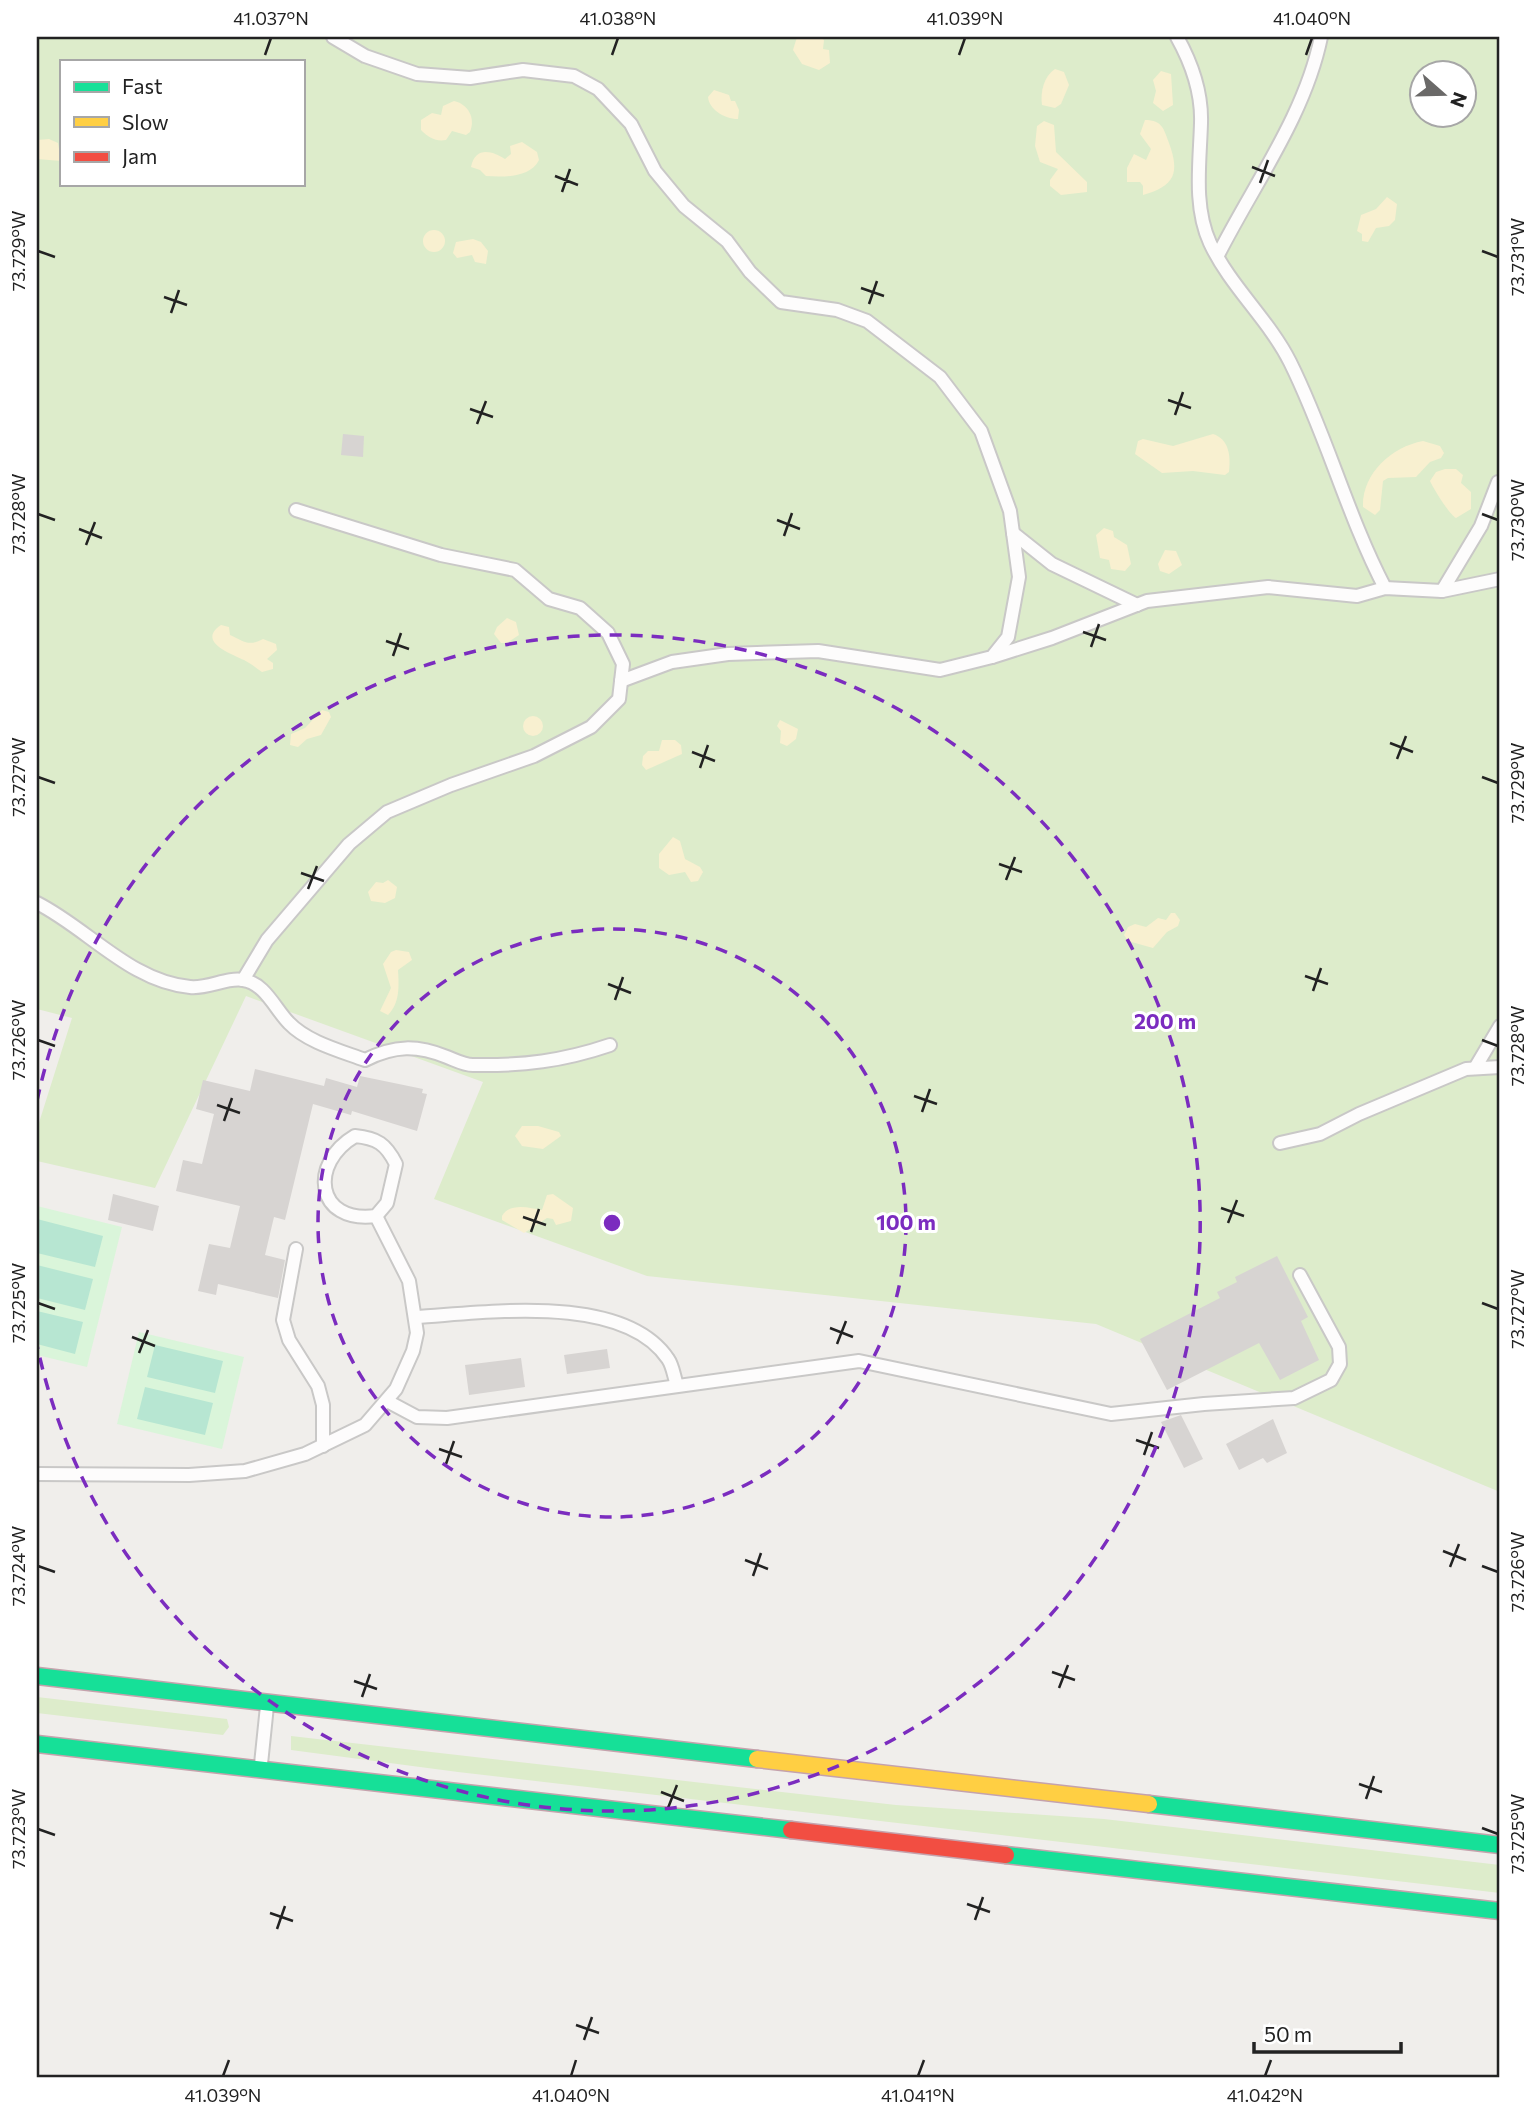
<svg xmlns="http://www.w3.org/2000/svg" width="1537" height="2115" viewBox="0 0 1537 2115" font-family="Commissioner,sans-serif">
<rect width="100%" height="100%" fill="#f0eeeb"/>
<g fill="#ddeccb" fill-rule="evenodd">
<path d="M37,37H1500V1492L1096,1324L647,1276L434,1199L483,1082L246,996L155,1188L37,1161V1129L72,1018L37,1009ZM61,61H303V184H61ZM1422,74H1464V116H1422Z"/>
<path d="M37,1697L227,1719L229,1727L223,1735L37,1713Z"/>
<path d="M291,1736L896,1805L1104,1819L1500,1865V1893L458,1772L291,1750Z"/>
</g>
<g fill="#f8f0d0">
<path d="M797,37H821L824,40L823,49L829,50L830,63L819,70L802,64L793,50Z"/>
<path d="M1055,69L1064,72L1069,85L1061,104L1055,108L1042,105C1040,92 1044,76 1055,69Z"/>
<path d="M1161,71L1171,74L1173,105L1163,111L1153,103L1156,91L1153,80Z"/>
<path d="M714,90L729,95L731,101H735L739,110L738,119C724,119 709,109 708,97Z"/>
<path d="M454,101C468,104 476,118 470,132L466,135L452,131L446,140C436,142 428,137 421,130V120L432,113L441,115L443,106Z"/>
<path d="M1145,120C1163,120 1164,130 1169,143C1180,173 1175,186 1143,195V186L1140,182H1127V168L1134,154L1146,160L1151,149L1140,134Z"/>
<path d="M1044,121L1054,125L1056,152L1087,182V192L1061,195L1050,186V180L1058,169L1040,162L1035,146L1037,126Z"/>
<path d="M37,140L49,139L58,143L61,161L37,159Z"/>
<path d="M522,142L537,152L539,160C530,178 504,177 486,176L480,170L471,167C475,147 491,150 505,159L511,154L510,146Z"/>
<path d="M1387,197L1397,204L1395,220L1389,226L1376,228L1368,242L1362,241V234L1357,231L1361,215L1376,209Z"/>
<circle cx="434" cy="241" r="11"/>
<path d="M473,239L481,242L488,251L486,264L475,262L472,255L457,258L453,253L456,242Z"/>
<path d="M1213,434C1229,439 1231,456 1229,472L1225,475L1193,471L1162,473L1135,454L1138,441L1143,439L1173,446Z"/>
<path d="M1423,441L1440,446L1444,453L1441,458L1430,462L1416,477L1388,478L1383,481L1380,510L1375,515L1363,507C1362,474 1391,447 1423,441Z"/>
<path d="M1445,469H1456L1463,475L1461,483L1471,492V509L1456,518C1449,514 1433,488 1430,481L1436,472Z"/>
<path d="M1104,528L1113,531L1114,537L1127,545L1131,564L1125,571L1111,569L1109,560L1100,558L1096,535Z"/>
<path d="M1165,550L1176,551L1182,565L1169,574L1160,571L1158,564Z"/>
<path d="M507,618L516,622L519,635L507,643H501L494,634L497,627Z"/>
<path d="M221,625L229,627L230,635C244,641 248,647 263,639L276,644L277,650L267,659L273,663V669L262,672C256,668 250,663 244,660C232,654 196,642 221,625Z"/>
<path d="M322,710L329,712L331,717L321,735L307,739L298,747L290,745L291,734L305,728Z"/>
<circle cx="533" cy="726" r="10"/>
<path d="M780,720L798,729L796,739L787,746L780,743L781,731L777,726Z"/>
<path d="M662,740H675L681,745L682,754L646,770L642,765L643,756L648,751H659Z"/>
<path d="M673,837L680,841L685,859L700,867L703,872L698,881L691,882L685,872L669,875L659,868V854Z"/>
<path d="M388,880L397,887L395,898L385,903L371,901L368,892L376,882L383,883Z"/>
<path d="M1171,913H1175L1180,920L1178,926L1167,932L1153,948L1128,941L1124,935L1128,927L1135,924L1146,927L1158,918L1166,920Z"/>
<path d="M396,950L409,952L412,960L398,970C399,986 400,1003 388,1015L380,1011L391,988L383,964L391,952Z"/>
<path d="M522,1126H538L559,1132L561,1136L543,1149L522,1146L515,1136Z"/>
<path d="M553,1194L573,1208L571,1221L556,1225L553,1219L547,1218L524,1233L502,1220V1216C510,1202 530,1208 542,1210L547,1195Z"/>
</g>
<g fill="#daf5da">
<path d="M37,1206L122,1227L87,1367L37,1355Z"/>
<path d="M139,1332L244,1357L222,1449L117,1424Z"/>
</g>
<g fill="#b7e6d2">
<path d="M37,1219L103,1236L95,1267L37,1253Z"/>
<path d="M37,1265L93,1279L85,1310L37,1298Z"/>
<path d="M37,1311L83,1322L75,1354L37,1344Z"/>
<path d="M155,1345L223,1361L215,1393L147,1377Z"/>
<path d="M145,1387L213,1403L205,1435L137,1419Z"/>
</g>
<g fill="#d7d4d2">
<path d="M343,434L364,436L363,457L341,455Z"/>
<path d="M255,1069L324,1086L326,1078L357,1087L360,1076L423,1089L422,1093L427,1094L417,1131L352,1111L351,1115L313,1104L285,1220L274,1217L265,1255L285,1260L278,1298L218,1284L216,1295L198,1291L209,1244L230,1248L240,1206L176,1191L183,1160L202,1164L214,1114L196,1109L203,1080L250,1091Z"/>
<path d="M113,1194L159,1206L153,1231L108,1220Z"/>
<path d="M1277,1256L1308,1317L1301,1321L1319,1360L1280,1380L1259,1343L1167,1390L1140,1339L1220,1298L1217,1292L1237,1282L1235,1277Z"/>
<path d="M607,1349L610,1368L567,1374L564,1355Z"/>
<path d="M521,1358L525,1387L469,1395L465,1365Z"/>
<path d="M1181,1415L1203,1459L1184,1468L1161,1422Z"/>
<path d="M1273,1419L1287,1453L1267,1463L1263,1458L1239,1470L1226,1444Z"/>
</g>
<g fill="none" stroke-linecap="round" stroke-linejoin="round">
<g stroke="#c9c8c7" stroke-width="16">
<g id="lane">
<path d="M333,37L365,56L417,74L470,78L523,70L574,76L598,89L631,124L655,171L684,206L727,241L750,272L781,302L837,310L867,321L940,377L981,431L1010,511L1019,577L1008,637L992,657L940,670L818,651L728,654L672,662L621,681"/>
<path d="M1177,37C1191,62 1202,93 1201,123C1200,162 1193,206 1210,243C1230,286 1269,320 1290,362C1327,436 1347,515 1385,588"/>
<path d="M1218,255C1254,184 1305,115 1321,37"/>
<path d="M1013,533L1052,564L1137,605"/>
<path d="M1442,591L1481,526L1498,482"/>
<path d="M992,657L1052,638L1147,601L1268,587L1357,596L1385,588L1442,591L1500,579"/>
<path d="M37,903C87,928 131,982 190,987C208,989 227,977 243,980C265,983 275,1009 289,1023C307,1042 341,1051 365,1060C395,1045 417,1045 447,1057C455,1060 464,1065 473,1065C522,1066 563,1061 610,1045"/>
<path d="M243,980L267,940L349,844L387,812L451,785L534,756L591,727L619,699L623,664L608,633L580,608L549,599L515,570L441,555L296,510"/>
<path d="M1475,1068L1500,1026"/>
<path d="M355,1136C377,1138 386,1144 396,1164L387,1203L376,1216C315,1224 309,1163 355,1136Z"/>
<path d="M1280,1143L1320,1134L1359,1114L1466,1069L1500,1067"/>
<path d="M296,1249L283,1320L289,1340L318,1386L323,1405V1446"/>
<path d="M416,1317C484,1313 623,1292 668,1359C673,1366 674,1377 677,1385"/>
<path d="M387,1401L417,1417L447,1418L859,1361L1111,1414L1204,1404L1294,1398L1331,1380L1340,1364L1339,1347L1300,1275"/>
<path d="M37,1474L189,1475L245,1471L305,1454L365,1425L396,1389L413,1351L417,1333L409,1281L376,1216"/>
<path d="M261,1764L267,1706"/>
</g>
</g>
<g stroke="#c5a2ac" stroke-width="19">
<g id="fast">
<path d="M37,1676L757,1759"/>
<path d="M37,1744L791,1830"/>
<path d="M1149,1804L1500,1845"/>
<path d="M1006,1855L1500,1911"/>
</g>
</g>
<g stroke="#c5a2ac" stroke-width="19">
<path id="slow" d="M757,1759L1149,1804"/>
</g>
<g stroke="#c5a2ac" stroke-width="19">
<path id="jam" d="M791,1830L1006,1855"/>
</g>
<use href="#lane" stroke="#fdfcfc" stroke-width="12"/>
<use href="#fast" stroke="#16e098" stroke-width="16"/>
<use href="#slow" stroke="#ffcf43" stroke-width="16"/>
<use href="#jam" stroke="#f24e42" stroke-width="16"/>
</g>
<path fill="none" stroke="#222" stroke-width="2.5" d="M265,55L271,38M612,55L618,38M959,55L965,38M1306,55L1312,38M1252,167L1275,176M555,176L578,185M1260,183L1268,160M562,192L570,169M38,251L55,257M1482,251L1498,257M861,288L884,296M164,297L187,305M869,304L877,281M171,313L179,290M1168,400L1191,408M470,409L493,417M1175,415L1183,392M477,424L486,401M38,514L55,520M1482,514L1498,520M777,520L800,529M79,529L102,538M784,536L792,513M86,545L95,522M1083,632L1106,640M386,641L409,649M1091,647L1099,624M393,656L401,633M1390,743L1413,752M692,752L715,761M1397,759L1406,736M700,768L708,745M38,777L55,783M1482,777L1498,783M999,864L1022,872M301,873L324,881M1006,880L1015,857M308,889L317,866M1305,976L1328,984M608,984L631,993M1313,991L1321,968M615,1000L623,977M38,1040L55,1046M1482,1040L1498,1046M914,1096L937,1104M217,1105L240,1113M922,1112L930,1089M224,1121L232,1098M1221,1208L1244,1216M523,1217L546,1225M1228,1223L1237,1200M531,1232L539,1209M38,1303L55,1309M1482,1303L1498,1309M830,1328L853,1337M132,1337L155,1346M837,1344L846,1321M139,1353L148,1330M1136,1440L1159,1448M439,1449L462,1457M1144,1455L1152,1432M446,1464L454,1441M1443,1551L1466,1560M745,1560L768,1569M38,1566L55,1572M1482,1566L1498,1572M1450,1567L1459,1544M753,1576L761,1553M1052,1672L1075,1680M354,1681L377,1689M1059,1688L1068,1665M362,1697L370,1674M1359,1784L1382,1792M661,1792L684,1801M1366,1799L1374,1776M668,1808L677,1785M1482,1828L1498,1834M38,1829L55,1835M967,1904L990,1912M270,1913L293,1921M975,1920L983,1897M277,1929L285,1906M576,2025L599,2033M584,2040L592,2017M223,2076L229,2060M571,2076L576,2060M918,2076L924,2060M1265,2076L1271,2060"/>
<g fill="none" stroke="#7b2cbf" stroke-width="3.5" stroke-dasharray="12 9">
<circle cx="612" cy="1223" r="294"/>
<path d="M37 1101A588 588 0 1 1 37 1345"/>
</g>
<circle cx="612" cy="1223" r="10" fill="#7b2cbf" stroke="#fff" stroke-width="3.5"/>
<g font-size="21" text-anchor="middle" font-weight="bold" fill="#7b2cbf" stroke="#fff" stroke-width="6" stroke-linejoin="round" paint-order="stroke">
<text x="1165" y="1029">200 m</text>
<text x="906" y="1230">100 m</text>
</g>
<rect width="1537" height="2115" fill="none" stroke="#ffffff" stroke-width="77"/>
<rect x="60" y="60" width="245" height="126" fill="#ffffff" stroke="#a7a7a7" stroke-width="2"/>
<rect x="74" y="82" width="35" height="10" fill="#16e098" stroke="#a7a7a7" stroke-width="2"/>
<text x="122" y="94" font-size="21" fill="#222222">Fast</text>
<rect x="74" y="117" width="35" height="10" fill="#ffcf43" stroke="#a7a7a7" stroke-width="2"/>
<text x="122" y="130" font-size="21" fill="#222222">Slow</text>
<rect x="74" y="152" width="35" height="10" fill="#f24e42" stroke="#a7a7a7" stroke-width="2"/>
<text x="122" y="164" font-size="21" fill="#222222">Jam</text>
<g transform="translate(1443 94) rotate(110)"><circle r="33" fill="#ffffff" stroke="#a7a7a7" stroke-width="2"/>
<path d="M0-5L12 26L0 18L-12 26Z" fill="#6a6968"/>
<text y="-10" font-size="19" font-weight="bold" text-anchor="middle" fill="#222222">N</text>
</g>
<path d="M1254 2042v10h147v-10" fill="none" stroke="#222222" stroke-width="3.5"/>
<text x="1264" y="2042" font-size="21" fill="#222222" stroke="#ffffff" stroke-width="5" paint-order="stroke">50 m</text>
<rect x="38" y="38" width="1460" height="2038" fill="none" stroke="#222" stroke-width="2.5"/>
<g font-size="18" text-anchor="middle" fill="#222">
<text x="271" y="25">41.037°N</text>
<text x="618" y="25">41.038°N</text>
<text x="965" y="25">41.039°N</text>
<text x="1312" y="25">41.040°N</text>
<text transform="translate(19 251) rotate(-90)" y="6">73.729°W</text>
<text transform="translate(1518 257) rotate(-90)" y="6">73.731°W</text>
<text transform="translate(19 514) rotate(-90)" y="6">73.728°W</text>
<text transform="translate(1518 520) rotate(-90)" y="6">73.730°W</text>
<text transform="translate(19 777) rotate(-90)" y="6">73.727°W</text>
<text transform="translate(1518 783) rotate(-90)" y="6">73.729°W</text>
<text transform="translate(19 1040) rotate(-90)" y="6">73.726°W</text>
<text transform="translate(1518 1046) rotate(-90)" y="6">73.728°W</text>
<text transform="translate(19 1303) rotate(-90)" y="6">73.725°W</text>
<text transform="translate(1518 1309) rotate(-90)" y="6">73.727°W</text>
<text transform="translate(19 1566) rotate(-90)" y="6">73.724°W</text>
<text transform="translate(1518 1572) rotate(-90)" y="6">73.726°W</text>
<text transform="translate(19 1829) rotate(-90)" y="6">73.723°W</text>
<text transform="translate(1518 1834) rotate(-90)" y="6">73.725°W</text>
<text x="223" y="2102">41.039°N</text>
<text x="571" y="2102">41.040°N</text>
<text x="918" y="2102">41.041°N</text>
<text x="1265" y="2102">41.042°N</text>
</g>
</svg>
